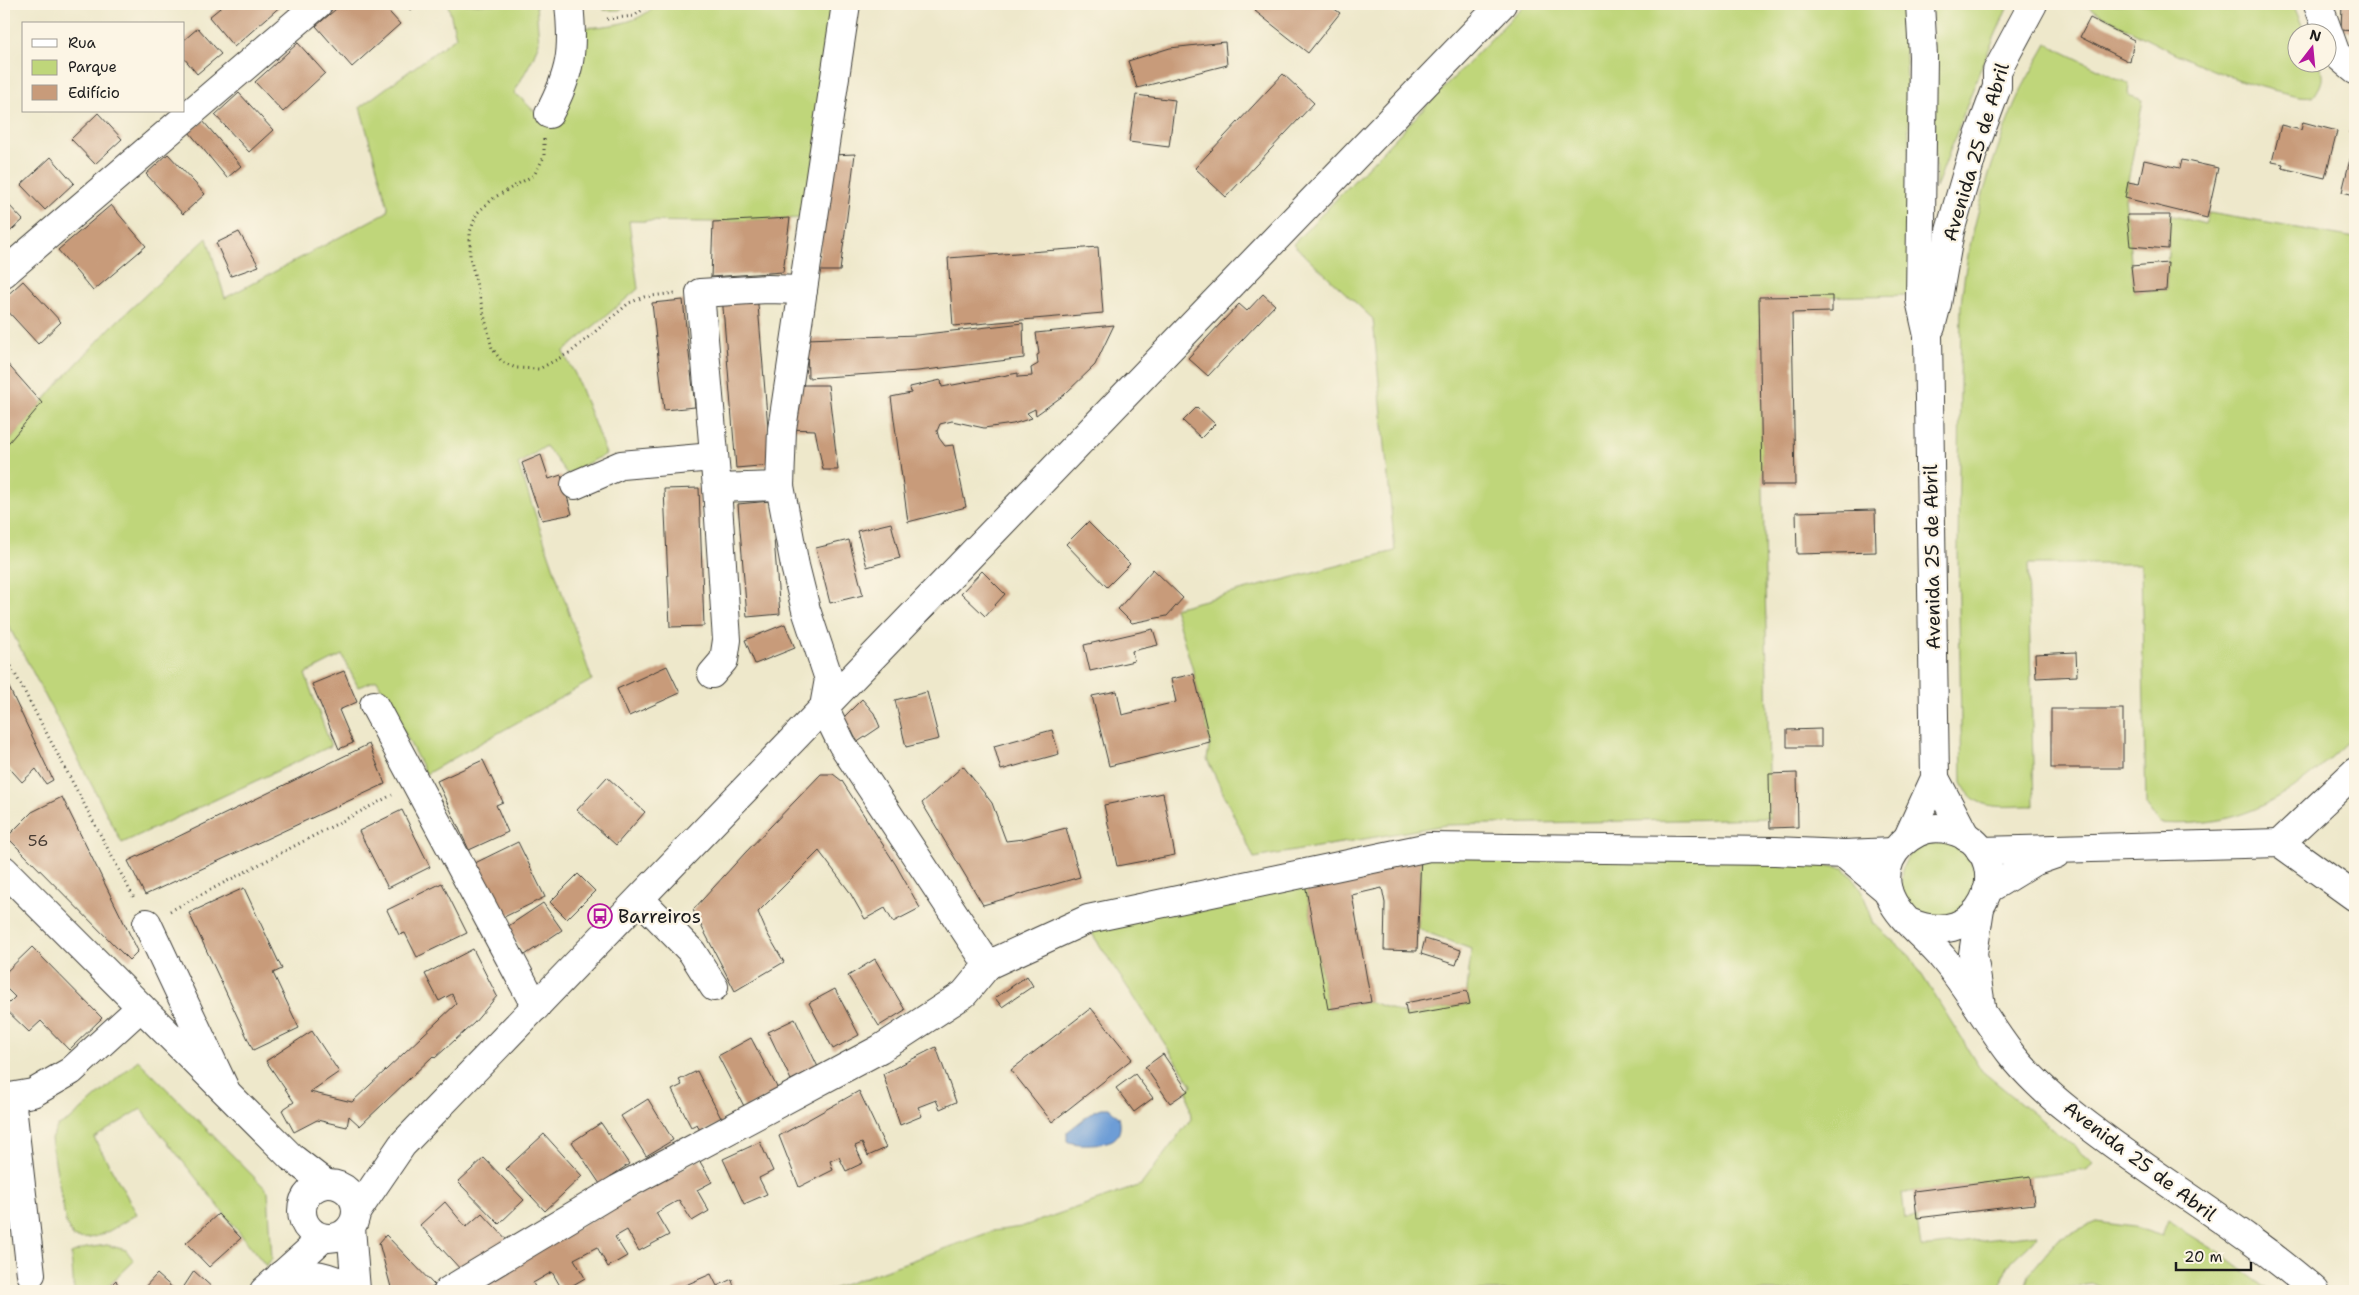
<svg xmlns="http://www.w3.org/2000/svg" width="2359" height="1295" viewBox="0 0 2359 1295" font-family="'Shantell Sans',sans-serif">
<rect width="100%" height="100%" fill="#fcf5e5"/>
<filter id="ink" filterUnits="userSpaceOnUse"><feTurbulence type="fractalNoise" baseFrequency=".02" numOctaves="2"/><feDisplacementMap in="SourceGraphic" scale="10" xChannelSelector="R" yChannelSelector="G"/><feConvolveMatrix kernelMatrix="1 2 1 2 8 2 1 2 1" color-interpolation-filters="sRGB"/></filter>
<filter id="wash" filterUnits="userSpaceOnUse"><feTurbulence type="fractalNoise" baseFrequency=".0096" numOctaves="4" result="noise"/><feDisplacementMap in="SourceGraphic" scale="20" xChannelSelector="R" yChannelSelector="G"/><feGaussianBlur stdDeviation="1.12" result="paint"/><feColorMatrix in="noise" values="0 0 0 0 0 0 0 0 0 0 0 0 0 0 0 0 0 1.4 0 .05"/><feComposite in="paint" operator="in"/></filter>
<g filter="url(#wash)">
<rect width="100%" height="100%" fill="#eee8cb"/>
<g fill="#bfd67a" stroke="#6e794b">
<path d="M448,4H536L539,42L533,58L514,93C523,98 528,107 537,113L584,28C608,26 640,24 656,4H844L803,218L713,222L629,221L638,289L563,352L575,374L606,454L567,474L546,446L518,464L592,680L426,774L377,680L358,687L342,655L305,674L331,746L122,843L4,617V448L55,387L112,326L207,238L225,298L387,212L388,207L360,107L456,37Z"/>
<path d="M604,4H636L619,10H604Z"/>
<path d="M1525,4H1904L1910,165L1911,295L1759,298L1770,818L1445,825L1254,858L1207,759L1210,742L1194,674L1174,608L1395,551L1373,319L1293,244Z"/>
<path d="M1932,4H2009L1980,70L1936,188Z"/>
<path d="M2083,4H2293L2305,32H2296V62L2318,63C2325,76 2323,83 2314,96C2299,98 2287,93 2273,90C2206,73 2143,38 2083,4Z"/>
<path d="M2047,44L2129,84L2128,95L2143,100L2125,198L2134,292L2166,290L2170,215L2205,224L2209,213L2355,238V735C2295,793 2248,829 2160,823L2146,805L2141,564H2028L2034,806C2004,805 1976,814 1962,783L1958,550L1961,305C1967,238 1989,168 2014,105C2023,84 2036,64 2047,44Z"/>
<circle cx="1938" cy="879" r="37"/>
<path d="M1421,855L1767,858L1844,868L1854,879L1863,894L1874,924L1910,956L1982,1071L2094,1163L2086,1170L1902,1193L1905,1219L1917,1218L1921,1247L2038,1234C2021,1258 2005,1255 2001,1291H827L993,1231L1021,1227L1141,1185L1191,1119L1188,1091L1192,1085L1087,926L1304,878L1328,1009L1371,1002L1407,1015L1469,1004L1467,991L1471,949L1418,929Z"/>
<path d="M138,1060L268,1191L272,1259L266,1266L141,1109L94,1138L137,1214C118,1225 96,1244 73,1237L66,1224L51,1139L57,1127L71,1119Z"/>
<path d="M2168,1221L2221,1254L2271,1291H2118L2093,1284L2048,1291H2031L2025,1288L2029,1274L2059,1238L2096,1222L2134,1227L2162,1236Z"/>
<path d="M107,1245L126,1250L134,1261L103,1291H74L71,1254L86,1248Z"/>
</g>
<path fill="#6d9dd6" stroke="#445c79" d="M1102,1108H1109L1119,1117C1121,1125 1121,1134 1114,1139C1106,1145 1074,1146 1067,1141V1132L1095,1110Z"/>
<g id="blocks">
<g fill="#c89b7a">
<path d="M225,4H283L234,47L209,17Z"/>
<path d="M342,4H382L400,24L352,67L316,26Z"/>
<path d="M404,4H418L410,10Z"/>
<path d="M1261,4H1328L1340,13L1308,53L1255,11Z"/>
<path d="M2342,4H2355V31L2341,30Z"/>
<path d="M2090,18L2134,40L2130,62L2080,37Z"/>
<path d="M198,28L221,54L197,74L184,58V40Z"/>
<path d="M1225,42L1227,65L1137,88L1128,61L1170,48Z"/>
<path d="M298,43L325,73L283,112L255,82Z"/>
<path d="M1283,74L1314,103L1226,197L1195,168Z"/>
<path d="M239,93L273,130L249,152L215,115Z"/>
<path d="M1136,95L1175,100L1169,147L1129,142Z"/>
<path d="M2355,110V134L2349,133Z"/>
<path d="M98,113L122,139L95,164L71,139Z"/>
<path d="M203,121L241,166L227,178L189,132Z"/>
<path d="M2303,122L2337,131L2325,178L2282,168L2283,164L2272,162L2281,125L2301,130Z"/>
<path d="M2355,139V195L2342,192Z"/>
<path d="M168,154L205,194L183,214L146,174Z"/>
<path d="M855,154L840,271H817L832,155Z"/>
<path d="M51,157L74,183L45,210L21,185Z"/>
<path d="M2144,160L2180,168L2182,160L2218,168L2207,218L2125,198L2128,182L2139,184Z"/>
<path d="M7,203L23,220L4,237V206Z"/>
<path d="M111,205L146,246L93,291L58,250Z"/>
<path d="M2127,215H2170L2168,249L2130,246Z"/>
<path d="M790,218L783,272L711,277L713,222Z"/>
<path d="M239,232L259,266L231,276L216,243Z"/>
<path d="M1098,247L1103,313L953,326L948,258Z"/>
<path d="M2168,263L2166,290L2134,292L2131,266Z"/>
<path d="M23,281L61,322L38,344L4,307V298Z"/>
<path d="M757,293L771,465L736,468L722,295Z"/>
<path d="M1263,294L1275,305L1208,376L1188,358L1239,304L1247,311Z"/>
<path d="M1832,296V312L1792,313L1795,485H1762L1759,297Z"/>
<path d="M683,300L695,407L664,410L652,303Z"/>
<path d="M1023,323L1024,358L918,371L808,378L807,339L917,335Z"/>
<path d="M1114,325L1095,365L1064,395L1036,415L1035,409L1027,413L1032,418L1013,424L984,428L952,421L940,424L937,431L939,438L945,446L953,445L966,507L908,522L891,397L911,393L910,387L941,380L942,387L1018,373V377L1032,376L1031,368L1038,364L1037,355L1039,354L1036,333Z"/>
<path d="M4,360L42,403L4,448Z"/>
<path d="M792,385H828L838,470H823L815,430L788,429Z"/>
<path d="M1197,407L1215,424L1201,438L1183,421Z"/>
<path d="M541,455L549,479L561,475L572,514L542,520L522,463Z"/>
<path d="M699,488L704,626L670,627L664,489Z"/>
<path d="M771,501L780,614L747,617L738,504Z"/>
<path d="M1875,510L1876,552L1797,554L1796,512Z"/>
<path d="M1088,522L1130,564L1107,587L1066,544Z"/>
<path d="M891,523L900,558L867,567L857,531Z"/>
<path d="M849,540L863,595L830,603L816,548Z"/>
<path d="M1153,569L1183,598L1167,616L1132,623L1118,609Z"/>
<path d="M982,571L1005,594L985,616L961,593Z"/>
<path d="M785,624L795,648L755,664L745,640Z"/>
<path d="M1153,629L1158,645L1132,651L1134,661L1090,671L1084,645Z"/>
<path d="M2076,652L2077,676L2036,678L2035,654Z"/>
<path d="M667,666L680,693L629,716L617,689Z"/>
<path d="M344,671L357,702L339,710L353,743L339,749L312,684Z"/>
<path d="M1194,674L1210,742L1109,766L1092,696L1117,691L1122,715L1176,702L1171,679Z"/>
<path d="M4,677L53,780L46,784L36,769L22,782L4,762Z"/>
<path d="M927,692L939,739L906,747L895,700Z"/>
<path d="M862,699L874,713L880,727L856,743L841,720Z"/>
<rect x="2051" y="709" width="72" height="59"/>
<path d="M1821,729V747H1787V730Z"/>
<path d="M1052,730L1059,754L1001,770L994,746Z"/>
<path d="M369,744L385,784L145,895L128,861Z"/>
<path d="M483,760L503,802L496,805L508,832L469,850L437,781Z"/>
<path d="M963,766L992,803L1006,841L1023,839L1066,828L1080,877L983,905L922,803Z"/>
<path d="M1797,773L1798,827L1770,828L1769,774Z"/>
<path d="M821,774H833L842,781L896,865L920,908L893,922L885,908L865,919L849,891L819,851L758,912L767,933L784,962L735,991L693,910L745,853Z"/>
<path d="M607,777L645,812L616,845L577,810Z"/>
<path d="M1163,793L1175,855L1117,866L1104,805Z"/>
<path d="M62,797L138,951L129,960L7,837L32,812Z"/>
<path d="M402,810L430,867L388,888L359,831Z"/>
<path d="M518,842L545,897L500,919L473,864Z"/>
<path d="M1421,855L1417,951L1384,950L1385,903L1382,888L1352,895L1371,1002L1328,1009L1304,878Z"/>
<path d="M578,874L595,891L567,919L550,902Z"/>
<path d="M442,883L467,933L417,957L405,933L399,935L387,910Z"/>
<path d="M244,888L282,969L273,973L299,1028L253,1050L189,913Z"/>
<path d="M543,903L562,930L525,955L507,927Z"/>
<path d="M1425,939L1461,950L1456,965L1421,954Z"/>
<path d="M32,947L102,1018L69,1050L41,1021L29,1032L4,1008L15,997L4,986V974Z"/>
<path d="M473,949L497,996L474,1023L435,1058L433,1056L360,1126L349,1116L347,1127L317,1120L294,1132L282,1110L294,1102L266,1061L312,1031L339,1072L310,1092L352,1102L456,1004L452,994L439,1001L425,974Z"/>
<path d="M875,959L905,1010L879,1026L848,976Z"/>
<path d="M1027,976L1033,986L1002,1007L995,998Z"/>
<path d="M835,989L859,1035L833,1049L809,1003Z"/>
<path d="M1467,991L1470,1004L1407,1015L1405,1003Z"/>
<path d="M1091,1008L1132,1059L1052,1122L1011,1070Z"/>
<path d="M795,1019L818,1067L791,1080L768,1032Z"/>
<path d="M751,1038L779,1091L745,1108L718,1056Z"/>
<path d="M936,1047L956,1102L940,1109L936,1100L918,1107L922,1116L900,1125L883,1074Z"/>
<path d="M1163,1054L1188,1091L1170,1103L1145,1067Z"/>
<path d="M697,1071L723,1122L701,1133L697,1124L691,1127L672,1090L682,1085L679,1080Z"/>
<path d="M1135,1074L1153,1098L1134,1112L1116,1088Z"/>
<path d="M859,1091L886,1148L868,1156L862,1143L855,1146L863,1163L846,1171L839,1157L830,1161L833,1170L799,1187L779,1136Z"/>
<path d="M648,1099L673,1140L646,1156L621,1116Z"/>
<path d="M601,1123L629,1164L600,1184L572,1142Z"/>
<path d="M544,1134L582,1176L545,1211L506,1169Z"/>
<path d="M760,1142L773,1171L759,1178L767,1194L744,1204L723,1159Z"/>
<path d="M484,1158L524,1200L499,1224L458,1182Z"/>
<path d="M699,1160L712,1182L697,1190L709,1211L692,1221L679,1200L656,1213L669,1235L639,1251L627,1230L615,1237L627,1256L608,1267L597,1247L574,1259L585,1278L563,1291L552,1272L533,1283L537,1291H465Z"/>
<path d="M2031,1176L2034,1204L1917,1218L1914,1191Z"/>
<path d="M445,1202L466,1227L482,1213L509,1242L462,1271L420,1225Z"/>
<path d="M218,1214L241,1238L209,1267L186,1243Z"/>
<path d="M386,1235L435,1286L426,1291H392L379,1243Z"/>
<path d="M194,1271L215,1290L181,1291Z"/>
<path d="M157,1274L176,1291H141Z"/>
<path d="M711,1274L717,1286L732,1279L735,1291H672Z"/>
<path d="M116,1280L120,1291H105Z"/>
</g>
</g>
</g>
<g filter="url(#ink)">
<use href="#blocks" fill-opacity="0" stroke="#3c3b36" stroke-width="1"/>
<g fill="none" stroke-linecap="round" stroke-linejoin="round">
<g stroke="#3c3b36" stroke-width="30">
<g id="minor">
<path d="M2318,4L2336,54L2355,70"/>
<path d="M549,114C571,72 574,51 569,4"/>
<path d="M4,273L318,4"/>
<path d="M575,485L621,465L713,457"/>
<path d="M780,486L717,488L700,293L767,289L803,290"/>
<path d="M712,674L724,660L727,640L717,488"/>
<path d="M374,705L536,1007"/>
<path d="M2280,843L2355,772"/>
<path d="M1980,851L2280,843L2355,897"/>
<path d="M1844,854L1888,891"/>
<path d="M1987,890L2033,862L2056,854"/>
<path d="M640,899L692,952L714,987"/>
<path d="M147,923L225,1089"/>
<path d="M988,965L1088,919L1429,847L1775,851L1844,854L1894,852"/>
<path d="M11,1097L31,1274"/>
<path d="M4,1098L33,1093L71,1071L141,1007"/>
<path d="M448,1291L618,1189L880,1049L964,994L988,965L842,744L824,707L829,679L806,610L795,566L780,486L782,429L846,4"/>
</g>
</g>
<g stroke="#3c3b36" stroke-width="30">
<g id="major">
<path d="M1931,327L1937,304L1950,231L1973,152L1997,87V71L2033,4"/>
<path d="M1935,778L1966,837"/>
<path d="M1908,837L1935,778L1928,336L1920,300L1923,56L1920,4"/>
<path d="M4,870L291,1157L326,1184"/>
<path d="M1980,908L1973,954L1981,1006"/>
<path d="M1909,922C1982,954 2016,863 1964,835C1949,828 1932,825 1917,833C1905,839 1896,847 1890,860C1872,902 1920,930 1942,957C1968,987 1987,1023 2011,1054C2025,1072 2049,1095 2067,1109C2147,1174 2238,1224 2315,1291"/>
<circle cx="329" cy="1211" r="27"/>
<path d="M357,1211L402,1145L1502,4"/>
<path d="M351,1228L356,1290"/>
<path d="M281,1275C310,1271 331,1276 356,1290"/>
<path d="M264,1291L323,1238"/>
</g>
</g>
<g stroke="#3c3b36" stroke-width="3" stroke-dasharray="1 4" stroke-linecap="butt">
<path d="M607,19L634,16L650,4"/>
<path d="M544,139V157L534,175L495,197L477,213L470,232V257L492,348L502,362L516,368L539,369L571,352L629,303L644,297L675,293"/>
<path d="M4,653L135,900"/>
<path d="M170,911L392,795"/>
</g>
<use href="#minor" stroke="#fff" stroke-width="28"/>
<use href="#major" stroke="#fff" stroke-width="28"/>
</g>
</g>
<defs>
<g id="bus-ring" transform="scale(1.25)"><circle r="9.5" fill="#fcf5e5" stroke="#b5179e" stroke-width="1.5"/><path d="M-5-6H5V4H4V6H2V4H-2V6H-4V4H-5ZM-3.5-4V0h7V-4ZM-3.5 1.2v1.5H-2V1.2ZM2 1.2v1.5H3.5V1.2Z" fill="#b5179e"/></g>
</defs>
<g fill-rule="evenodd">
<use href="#bus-ring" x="600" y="916"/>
</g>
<g text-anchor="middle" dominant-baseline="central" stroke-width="4.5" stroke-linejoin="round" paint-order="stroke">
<g font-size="16" fill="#473c34">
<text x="38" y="840">56</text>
</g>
<g font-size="19" fill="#1c1c1c" stroke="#fcf5e5">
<text transform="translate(1976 152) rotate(-73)">Avenida 25 de Abril</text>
<text transform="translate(1932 557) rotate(-91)">Avenida 25 de Abril</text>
<text transform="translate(2140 1161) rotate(37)">Avenida 25 de Abril</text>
</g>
<g font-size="19" fill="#1c1c1c" stroke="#fcf5e5" text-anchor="start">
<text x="618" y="916">Barreiros</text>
</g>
</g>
<rect width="2359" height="1295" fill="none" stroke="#fcf5e5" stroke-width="20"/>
<rect x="22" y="22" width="162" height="90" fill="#fcf5e5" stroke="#a29e95"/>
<rect x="32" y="39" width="25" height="8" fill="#ffffff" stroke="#a29e95"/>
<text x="68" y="48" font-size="15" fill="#1c1c1c">Rua</text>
<rect x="32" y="60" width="25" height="15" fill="#bfd67a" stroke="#a29e95"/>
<text x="68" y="72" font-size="15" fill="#1c1c1c">Parque</text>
<rect x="32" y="85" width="25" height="15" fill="#c89b7a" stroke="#a29e95"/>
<text x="68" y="98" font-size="15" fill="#1c1c1c">Edifício</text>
<g transform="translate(2312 48) rotate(16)"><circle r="24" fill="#fcf5e5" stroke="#a29e95"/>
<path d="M0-4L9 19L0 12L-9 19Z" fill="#b5179e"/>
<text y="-8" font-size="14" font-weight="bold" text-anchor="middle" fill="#1c1c1c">N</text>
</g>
<path d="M2176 1262v8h75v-8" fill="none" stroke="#1c1c1c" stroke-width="2.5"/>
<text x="2184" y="1262" font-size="15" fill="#1c1c1c" stroke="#fcf5e5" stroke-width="4" paint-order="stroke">20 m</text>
</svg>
